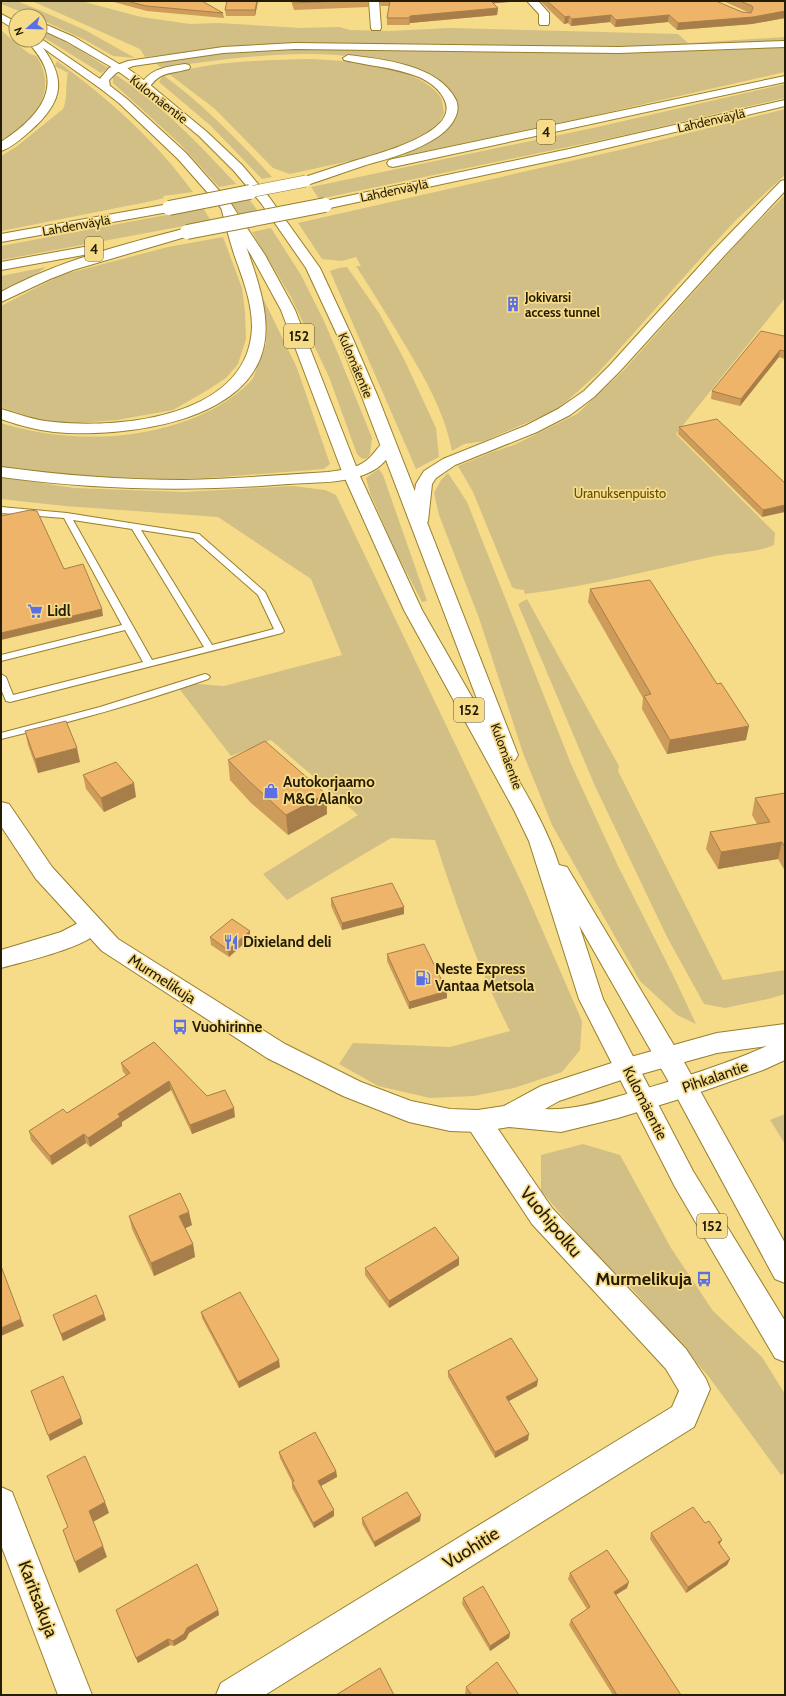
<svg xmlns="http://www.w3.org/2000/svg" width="786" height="1696" viewBox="0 0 786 1696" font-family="Cabin,sans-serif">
<rect width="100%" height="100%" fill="#f6db89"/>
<g fill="#d2bf85">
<path d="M1,1H17L39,10L85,30L135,58L113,56L85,40L40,19V16H32L1,4Z"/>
<path d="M32,1H81L141,17L190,24L218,23L301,28L339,27L350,30L390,31L449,28L678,34L688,43L342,40L690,43L785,37V41L609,48L286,44L223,48L145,57L140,49Z"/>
<path d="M1,30C10,38 20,47 30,54C32,55 34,55 36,56C39,59 42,66 43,70C54,101 24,126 1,142Z"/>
<path d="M40,30L77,48L108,68L101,73L40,35Z"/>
<path d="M785,45V72L587,117L406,155L404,153C422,145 444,138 455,120C456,117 456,112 456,108C457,88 437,78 421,72C341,42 245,56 162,68L155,63L196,56L281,48L628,52L726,50Z"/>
<path d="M312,59C347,61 416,65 439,95C443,100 443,107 444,113L438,124L425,134L404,145L354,160L290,174L273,168L215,109L169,74C215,61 264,60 312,59Z"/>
<path d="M57,61C109,99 155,140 193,192L163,196L164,198L152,201L1,231V156L16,147L63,109C68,98 65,85 68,73L55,66Z"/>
<path d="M116,75C162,105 199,144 236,184L219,187L179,143L113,83V76Z"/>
<path d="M163,75C204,105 238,140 272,177L262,179L211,126L159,82Z"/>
<path d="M785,84V98L625,135L319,199L311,187L593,128Z"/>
<path d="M785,109V175L737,219L709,249L597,374L557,410L484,441L464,444L452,451C445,414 427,382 408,350C391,321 374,294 356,266H361L356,257L342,261L322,259L298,223L624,149Z"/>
<path d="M785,195V298L676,434L775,533L774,545C755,553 735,552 715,556C652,570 589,586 525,594L524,590L516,589L512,587L473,492L458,466L492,452L514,445L577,414L624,370L743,237Z"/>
<path d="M249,199L258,211L240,215L231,203Z"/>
<path d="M203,208L211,221L1,260V246Z"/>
<path d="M271,228L301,275L324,321L339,356L372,438L370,454L367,458L362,459L357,454L329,377L291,297L252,232Z"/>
<path d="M223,237L242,288L245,312L246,339L238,364L226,378L206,391L173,410L117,420L78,423L41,421L1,407V306L61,275L168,247Z"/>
<path d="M46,267L29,279L1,293V276Z"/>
<path d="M347,267L379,313L404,359L436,428L439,457L416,469L330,271L339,268Z"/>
<path d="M263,298L297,368L330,464L324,469L171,481L99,478L1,467V423C69,444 151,442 215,408C226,402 246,388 253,378C255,374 257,368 258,363C261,357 265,350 266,343C268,328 265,313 263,298Z"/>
<path d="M379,469L383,475L427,601L422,602L397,554L370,493L366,478Z"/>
<path d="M448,473L467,502L571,764L618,866L673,975L696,1024L677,1015L640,981L552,825L523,753L479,618L439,515L434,493L441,480Z"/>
<path d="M1,477L74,488L184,492L293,486L325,490L336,495L524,888L582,1021L580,1050L562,1072L514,1088L474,1096L430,1098L378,1086L339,1064L353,1043L450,1047L510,1031C479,970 456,905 435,840L391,838L287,900L263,874L358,815L271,740L231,756L174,682L224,686L342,655L311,579L218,517L65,506L1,499Z"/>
<path d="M527,599L619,766L618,771L723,980L785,970V994L768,999L725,1008L704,1004L667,937L595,786L518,604Z"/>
<path d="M785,1114V1144L770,1120Z"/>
<path d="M583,1144L620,1155L671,1248L713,1311L762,1357L785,1394V1472L781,1475L709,1377L626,1282L604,1264L541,1191V1155Z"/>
</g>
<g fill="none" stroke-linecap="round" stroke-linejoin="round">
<g stroke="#987f2a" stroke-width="2">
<g id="service">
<path d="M1,507L67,513L199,534L265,592L284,631L282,633L10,702L6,701L1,689V674L6,677L13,695L143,662L125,630L1,661V655L122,625L64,518L1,513ZM73,520L132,529L204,647L152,660ZM141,530L193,538L258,595L274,629L212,645Z"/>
<path d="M205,674L208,675L210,677L208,679C140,703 71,722 1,739V733L100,707Z"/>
</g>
</g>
<g stroke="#987f2a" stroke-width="2">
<g id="minor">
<path d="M369,1H379L381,28L380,30H372L371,28Z"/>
<path d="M527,1H538L549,13V23L548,25H540L539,23V14Z"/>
<path d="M92,917L100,920L104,926C92,947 25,961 1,968V950L61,932L84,920Z"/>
<path d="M478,1110L487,1113L552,1208L686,1349L706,1379L710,1389L694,1427L265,1695H216L221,1683L672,1407L679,1391L666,1369L532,1224L469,1129L465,1121L469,1113Z"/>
<path d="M1,1487L12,1492L92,1695H58L1,1545Z"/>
</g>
</g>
<g stroke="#987f2a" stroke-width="2">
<path id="tertiary" d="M1,802L9,804L52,867L118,939L285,1044L361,1082L411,1101L450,1109L478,1110L504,1106L541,1086L627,1058L717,1033L785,1024V1060L763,1070L686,1097L618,1118L561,1132L509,1127L478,1132L450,1131L409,1122L343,1096L267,1058L102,951L36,879L1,826ZM767,1046C724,1065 679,1079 634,1092C605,1100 574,1111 545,1109L559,1101L627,1078L717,1053Z"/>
</g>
<g stroke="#987f2a" stroke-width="2">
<g id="secondary">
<path d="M1,14L16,22V30L1,21Z"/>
<path d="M40,22L74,37L124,67L123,69H115L66,41L40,29Z"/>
<path d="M40,38L109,85L110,87L109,89H101L32,40H40Z"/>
</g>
</g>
<g stroke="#987f2a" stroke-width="2">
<path id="primary" d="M119,64L123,65L149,84L207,132L242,165L269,197L320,268L353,339L378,397L518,755L515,760L508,762C527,795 547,828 559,865L567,867L684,1062L785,1243V1283L775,1279L666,1077L579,925L603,999L693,1171L785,1321V1362L775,1358L675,1187L579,999L529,841L514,810L404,610L343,474L281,310L251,255L222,209L178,159L119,103L101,89L100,87L101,85H109L127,99L186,153L231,204L265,255L295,310L359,474L422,610L485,720L362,397L339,339L306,268L261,203L234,171L199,136L141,88L115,69L114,67Z"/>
</g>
<g stroke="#987f2a" stroke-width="2">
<g id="motorway">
<path d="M27,40H37C67,77 66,100 29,132C21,139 11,148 1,151V142C24,127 55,102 46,71C43,59 34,50 27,40Z"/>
<path d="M785,41V47L619,53L295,49L223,53L133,66L116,73L109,80L110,87L105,90L100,87L99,80L109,68L128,61L223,47L295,43L619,47Z"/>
<path d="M348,55C383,59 439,65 456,100C462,114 450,128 439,136C417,151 391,158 366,165C347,171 329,178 310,184H302L300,181L302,178C320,172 338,166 357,160C377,154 459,133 445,101C440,89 430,82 419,77C394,67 369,66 344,60L343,58Z"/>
<path d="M185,64L189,65L190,67L189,69C171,74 160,71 149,88H141L140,86C150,68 166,67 185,64Z"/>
<path d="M785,76V82L393,167L389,166L387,163L389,160L393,159Z"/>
<path d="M785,100V106L569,157L325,209L321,208L319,205L321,202L325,201L569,149Z"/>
<path d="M785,180V191L724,256L621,370L594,397L570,415L537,432L455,465L436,478L432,484L428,521L425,525L419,526L413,525L410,521L416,484L424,471L443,459L525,426L558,409L584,391L611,364L714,250L781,181Z"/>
<path d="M227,203L231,204L233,207C244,247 270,298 265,339C255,424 120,438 54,432C36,430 18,425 1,419V409C19,414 35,421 54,422C121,429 249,417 252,327C252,301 242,277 234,254C229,238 225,223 221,207L223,204Z"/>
<path d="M169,204L174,205L175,208L174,211L1,242V234Z"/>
<path d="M187,228L192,229L194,232L192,235L73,270L50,279L1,302V292C58,261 124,244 187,228Z"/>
<path d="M84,247L89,248L91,251L89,254L1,270V262Z"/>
<path d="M388,441L394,443L396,446C389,457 381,468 368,473C344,484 314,482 288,484C191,492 97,490 1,477V467C61,475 122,480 183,480C231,479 280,475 328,472C342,470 356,469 367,460C375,454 379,443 388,441Z"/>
</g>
</g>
<use href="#service" fill="#fff" fill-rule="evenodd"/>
<use href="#minor" fill="#fff" fill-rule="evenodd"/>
<use href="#tertiary" fill="#fff" fill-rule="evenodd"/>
<use href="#secondary" fill="#fff" fill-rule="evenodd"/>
<use href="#primary" fill="#fff" fill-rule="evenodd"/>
<use href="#motorway" fill="#fff" fill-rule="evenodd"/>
<g stroke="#987f2a" stroke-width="12" stroke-linecap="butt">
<path id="motorway-bridge-far1" d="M245,193L306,181"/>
</g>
<g stroke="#987f2a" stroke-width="16" stroke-linecap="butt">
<g id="motorway-bridge">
<path d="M169,208L250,192"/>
<path d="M187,232L325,205"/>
</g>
</g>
<use href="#motorway-bridge-far1" stroke="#fff" stroke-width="11"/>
<use href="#motorway-bridge" stroke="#fff" stroke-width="14"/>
</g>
<g fill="#cd9b5a">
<path d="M110,1H202L223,13L224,18L147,11Z"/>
<path d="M227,1H268H258L255,16H226L225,10L227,3Z"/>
<path d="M291,1H368V7L294,10Z"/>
<path d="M379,1H521L493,3L498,8L497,15L410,23L409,25H387V18L389,6H381Z"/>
<path d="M540,1H716L742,12L750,13L723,1H785V18L752,24L677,30L668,22L615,27L610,22L571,26L568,23L564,24Z"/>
<path d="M785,334V359L779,357L740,406L711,399L712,391L784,336Z"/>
<path d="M679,427L785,483L762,517L678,434Z"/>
<path d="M590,589L746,740L667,754L642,709L643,698L588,602Z"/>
<path d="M25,731L80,762L38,773L28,745Z"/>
<path d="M228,760L326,794L327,814L288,835L251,803L230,780Z"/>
<path d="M83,775L136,797L104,812L86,789Z"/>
<path d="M785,793V871L778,859L718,869L706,849L710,832L757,824L752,815L755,798Z"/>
<path d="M331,898L404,907V914L342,930L331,906Z"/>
<path d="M250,931V938L229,957L211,945L210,937Z"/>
<path d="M387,954L447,991V998L409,1009L387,961Z"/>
<path d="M154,1042L207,1096L235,1117L192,1134L171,1090L122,1122V1126L90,1147L86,1143L52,1165L31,1140L29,1131L67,1113L126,1075L123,1072L121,1063Z"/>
<path d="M129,1216L192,1225L185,1228L193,1244L195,1257L154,1276L132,1229Z"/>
<path d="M459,1258V1265L389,1308L365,1275V1268Z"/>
<path d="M201,1312L280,1367L239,1388L202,1318Z"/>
<path d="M53,1315L106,1320L63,1341Z"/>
<path d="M448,1371L537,1386L509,1401L528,1440L495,1458L448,1377Z"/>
<path d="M279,1452L336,1471L337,1477L321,1486L334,1516L314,1528L292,1488V1482L280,1458Z"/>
<path d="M362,1518L420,1521L375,1547L362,1524Z"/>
<path d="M651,1533L720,1545L730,1559L727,1565L686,1593L650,1539Z"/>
<path d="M570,1573L627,1588L616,1595L681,1695H613L569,1625L571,1620L587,1609L568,1579Z"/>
<path d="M463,1598L510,1633L509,1638L490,1651L462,1604Z"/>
<path d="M218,1610L219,1615L189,1633L186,1639L174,1646L170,1645L138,1663L118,1615Z"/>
<path d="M466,1687L519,1695H465Z"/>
</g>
<g fill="#a77e4a">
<path d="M257,1H258L255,16V10Z"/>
<path d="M487,1H521L487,4Z"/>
<path d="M498,8L497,15L410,23L409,25L410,16Z"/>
<path d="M785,11V18L752,24L677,30L678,23Z"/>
<path d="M611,15L610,22L571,26L572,19Z"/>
<path d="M669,15L668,22L615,27L616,20Z"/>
<path d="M569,16L568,23L564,24L565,17Z"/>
<path d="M780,350L779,357L740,406L741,399Z"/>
<path d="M785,505V512L762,517L763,510Z"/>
<path d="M102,609L103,616L1,640V633Z"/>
<path d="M749,726L746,740L667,754L670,740Z"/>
<path d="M77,748L80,762L38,773L35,759Z"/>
<path d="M134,783L136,797L104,812L101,798Z"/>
<path d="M326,794L327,814L288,835L286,815Z"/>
<path d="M782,842L778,859L718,869L721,852Z"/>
<path d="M404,907V914L342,930V923Z"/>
<path d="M250,931V938L229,957L228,950Z"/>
<path d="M447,991V998L409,1009V1002Z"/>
<path d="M169,1081L171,1090L122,1122V1126L90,1147L88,1138L118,1114Z"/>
<path d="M234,1108L235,1117L192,1134L190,1125Z"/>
<path d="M84,1134L86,1143L52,1165L50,1156Z"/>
<path d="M189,1212L192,1225L182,1230L179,1216Z"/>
<path d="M193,1244L195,1257L154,1276L151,1263Z"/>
<path d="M459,1258V1265L389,1308V1301Z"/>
<path d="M104,1314L106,1320L63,1341L61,1334Z"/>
<path d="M21,1319L24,1326L1,1336V1328Z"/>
<path d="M279,1360L280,1367L239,1388L238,1382Z"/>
<path d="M538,1380L537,1386L505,1403L506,1397Z"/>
<path d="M81,1418L83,1424L50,1441L48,1435Z"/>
<path d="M529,1434L528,1440L495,1458V1452Z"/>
<path d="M336,1471L337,1477L319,1487L318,1481Z"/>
<path d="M105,1502L109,1513L93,1522L89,1511Z"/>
<path d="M334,1510V1516L314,1528L313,1523Z"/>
<path d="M421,1515L420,1521L375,1547L374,1542Z"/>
<path d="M722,1540L719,1545L718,1542Z"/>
<path d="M103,1546L107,1557L79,1573L75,1562Z"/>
<path d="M730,1559L727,1565L686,1593L688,1587Z"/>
<path d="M629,1582L627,1588L612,1597L614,1592Z"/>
<path d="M218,1610L219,1615L189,1633L186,1639L174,1646L173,1641L187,1628Z"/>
<path d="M510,1633L509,1638L490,1651V1646Z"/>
<path d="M168,1639L170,1645L138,1663L136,1658Z"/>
</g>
<g fill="#eeb469" stroke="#a77e4a">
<path d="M127,1H202L223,13L146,6Z"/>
<path d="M227,1H257L255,10H225Z"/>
<path d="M293,1H340L294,3Z"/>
<path d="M390,1H491L498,8L410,16L409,18H387Z"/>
<path d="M547,1H716L742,12L751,13L753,8L752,6L740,1H785V11L753,17L678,23L669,15L616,20L611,15L572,19L569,16L565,17Z"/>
<path d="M761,331L784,336L785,334V351L780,350L741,399L712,391Z"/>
<path d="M717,419L785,483V505L763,510L679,427Z"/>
<path d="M30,510L37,511L64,569L83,564L102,609L1,633V516Z"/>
<path d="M650,580L717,684L721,683L749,726L670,740L644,696L651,694L590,589Z"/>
<path d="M66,721L77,748L35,759L25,731Z"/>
<path d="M265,741L326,794L286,815L250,782L228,760Z"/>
<path d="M116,762L134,783L101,798L83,775Z"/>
<path d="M785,793V847L782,842L721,852L710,832L770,822L755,798Z"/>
<path d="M392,883L404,907L342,923L331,898Z"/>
<path d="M232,919L250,931L228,950L210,937Z"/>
<path d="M424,944L447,991L409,1002L387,954Z"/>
<path d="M154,1042L207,1096L225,1090L234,1108L190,1125L169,1081L118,1114L120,1117L88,1138L84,1134L50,1156L29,1131L63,1109L67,1113L130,1073L121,1063Z"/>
<path d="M180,1193L189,1212L179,1216L193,1244L151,1263L129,1216Z"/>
<path d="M435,1227L459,1258L389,1301L365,1268Z"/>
<path d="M1,1266L21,1319L1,1328Z"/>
<path d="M240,1292L279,1360L238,1382L201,1312Z"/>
<path d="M96,1295L104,1314L61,1334L53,1315Z"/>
<path d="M511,1338L538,1380L506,1397L529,1434L495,1452L448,1371Z"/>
<path d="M63,1376L81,1418L48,1435L31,1391Z"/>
<path d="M315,1432L336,1471L318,1481L334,1510L313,1523L292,1482L294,1481L279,1452Z"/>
<path d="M85,1456L105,1502L89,1511L103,1546L75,1562L63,1530L68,1527L47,1476Z"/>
<path d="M407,1492L421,1515L374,1542L362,1518Z"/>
<path d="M693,1507L705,1523L709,1521L722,1540L718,1542L730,1559L688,1587L651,1533Z"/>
<path d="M607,1550L629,1582L614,1592L681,1695H617L571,1620L590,1607L570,1573Z"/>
<path d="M197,1564L218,1610L187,1628L184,1634L173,1641L168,1639L136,1658L116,1610Z"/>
<path d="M483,1586L510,1633L490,1646L463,1598Z"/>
<path d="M497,1662L519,1695H472L466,1687Z"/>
<path d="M380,1668L394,1695H336Z"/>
</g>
<defs>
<g id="building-bare" transform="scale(1.2)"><path d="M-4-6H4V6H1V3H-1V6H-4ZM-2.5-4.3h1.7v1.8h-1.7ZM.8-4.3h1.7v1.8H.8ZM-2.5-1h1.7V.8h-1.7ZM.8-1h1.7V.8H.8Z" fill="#5b70e6" stroke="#f6db89" stroke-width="2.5" paint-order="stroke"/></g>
<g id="supermarket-bare" transform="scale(1.2)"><path d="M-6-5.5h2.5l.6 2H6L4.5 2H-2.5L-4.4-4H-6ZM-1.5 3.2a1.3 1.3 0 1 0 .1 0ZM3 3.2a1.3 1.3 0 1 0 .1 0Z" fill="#5b70e6" stroke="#f6db89" stroke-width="2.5" paint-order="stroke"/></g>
<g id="shop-bare" transform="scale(1.2)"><path d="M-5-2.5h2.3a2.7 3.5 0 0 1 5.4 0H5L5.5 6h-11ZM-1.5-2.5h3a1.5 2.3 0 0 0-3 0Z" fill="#5b70e6" stroke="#f6db89" stroke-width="2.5" paint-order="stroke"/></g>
<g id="restaurant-bare" transform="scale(1.2)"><path d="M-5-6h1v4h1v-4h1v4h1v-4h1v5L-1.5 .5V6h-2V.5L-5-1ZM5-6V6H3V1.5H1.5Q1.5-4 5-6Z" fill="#5b70e6" stroke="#f6db89" stroke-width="2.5" paint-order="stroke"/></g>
<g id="fuel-bare" transform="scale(1.2)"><path d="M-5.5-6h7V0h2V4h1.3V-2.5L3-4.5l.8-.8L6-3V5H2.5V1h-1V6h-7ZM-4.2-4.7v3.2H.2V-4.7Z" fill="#5b70e6" stroke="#f6db89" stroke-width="2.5" paint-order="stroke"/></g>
<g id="bus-bare" transform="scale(1.2)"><path d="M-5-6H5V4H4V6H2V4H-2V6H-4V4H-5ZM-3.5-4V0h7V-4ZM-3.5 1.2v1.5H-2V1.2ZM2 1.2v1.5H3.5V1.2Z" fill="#5b70e6" stroke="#f6db89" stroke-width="2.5" paint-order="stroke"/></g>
</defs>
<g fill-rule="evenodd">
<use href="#building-bare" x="513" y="304"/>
<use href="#supermarket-bare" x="35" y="611"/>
<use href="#shop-bare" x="271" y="791"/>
<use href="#restaurant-bare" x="231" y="942"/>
<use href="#fuel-bare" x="423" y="978"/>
<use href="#bus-bare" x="180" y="1027"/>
<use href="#bus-bare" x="704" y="1279"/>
</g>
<g text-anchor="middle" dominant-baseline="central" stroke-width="3.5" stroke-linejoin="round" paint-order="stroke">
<g font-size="13" fill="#241c03" stroke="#f6db89">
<text transform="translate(159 99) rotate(38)">Kulomäentie</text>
<text transform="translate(711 120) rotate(-13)">Lahdenväylä</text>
<text transform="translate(394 190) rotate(-12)">Lahdenväylä</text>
<text transform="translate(76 225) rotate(-10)">Lahdenväylä</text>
<text transform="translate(356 365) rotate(67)">Kulomäentie</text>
<text transform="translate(507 756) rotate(70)">Kulomäentie</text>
</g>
<g font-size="13" font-weight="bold" fill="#241c03" stroke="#f6db89" text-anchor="start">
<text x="525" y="297">Jokivarsi<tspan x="525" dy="15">access tunnel</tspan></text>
</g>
<g font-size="13" fill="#624f05" stroke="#f6db89">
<text x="620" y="493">Uranuksenpuisto</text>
</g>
<g fill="#f6db89" stroke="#63552b" stroke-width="1">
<rect x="537" y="120" width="18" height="24" rx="3"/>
<rect x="85" y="237" width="18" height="24" rx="3"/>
<rect x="284" y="324" width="30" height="24" rx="3"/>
<rect x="454" y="698" width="30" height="24" rx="3"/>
<rect x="697" y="1214" width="30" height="24" rx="3"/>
</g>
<g font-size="14" font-weight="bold" fill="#241c03">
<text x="546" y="132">4</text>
<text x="94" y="249">4</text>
<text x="299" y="336">152</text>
<text x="469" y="710">152</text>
<text x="712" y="1226">152</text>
</g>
<g font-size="15" font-weight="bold" fill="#241c03" stroke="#f6db89" text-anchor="start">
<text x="47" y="611">Lidl</text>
<text x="283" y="782">Autokorjaamo<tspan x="283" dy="17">M&amp;G Alanko</tspan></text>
<text x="243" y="942">Dixieland deli</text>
<text x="435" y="969">Neste Express<tspan x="435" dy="17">Vantaa Metsola</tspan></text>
<text x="192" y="1027">Vuohirinne</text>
</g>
<g font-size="15" fill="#241c03" stroke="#f6db89">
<text transform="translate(162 979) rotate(33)">Murmelikuja</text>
<text transform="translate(715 1077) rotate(-19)">Pihkalantie</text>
<text transform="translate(645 1103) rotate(63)">Kulomäentie</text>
</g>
<g font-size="18" fill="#241c03" stroke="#f6db89">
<text transform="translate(551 1222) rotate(50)">Vuohipolku</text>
<text transform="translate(471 1548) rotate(-32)">Vuohitie</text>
<text transform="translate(38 1599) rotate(69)">Karitsakuja</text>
</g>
<g font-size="18" font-weight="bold" fill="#241c03" stroke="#f6db89" text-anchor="end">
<text x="692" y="1279">Murmelikuja</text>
</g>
</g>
<rect width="786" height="1696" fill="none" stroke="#241c03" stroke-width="4"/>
<g transform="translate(28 28) rotate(250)"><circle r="19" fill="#f6db89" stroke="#a28f53"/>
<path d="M0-3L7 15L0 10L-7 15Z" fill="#5b70e6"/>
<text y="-6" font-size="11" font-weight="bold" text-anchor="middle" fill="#241c03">N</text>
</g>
</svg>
